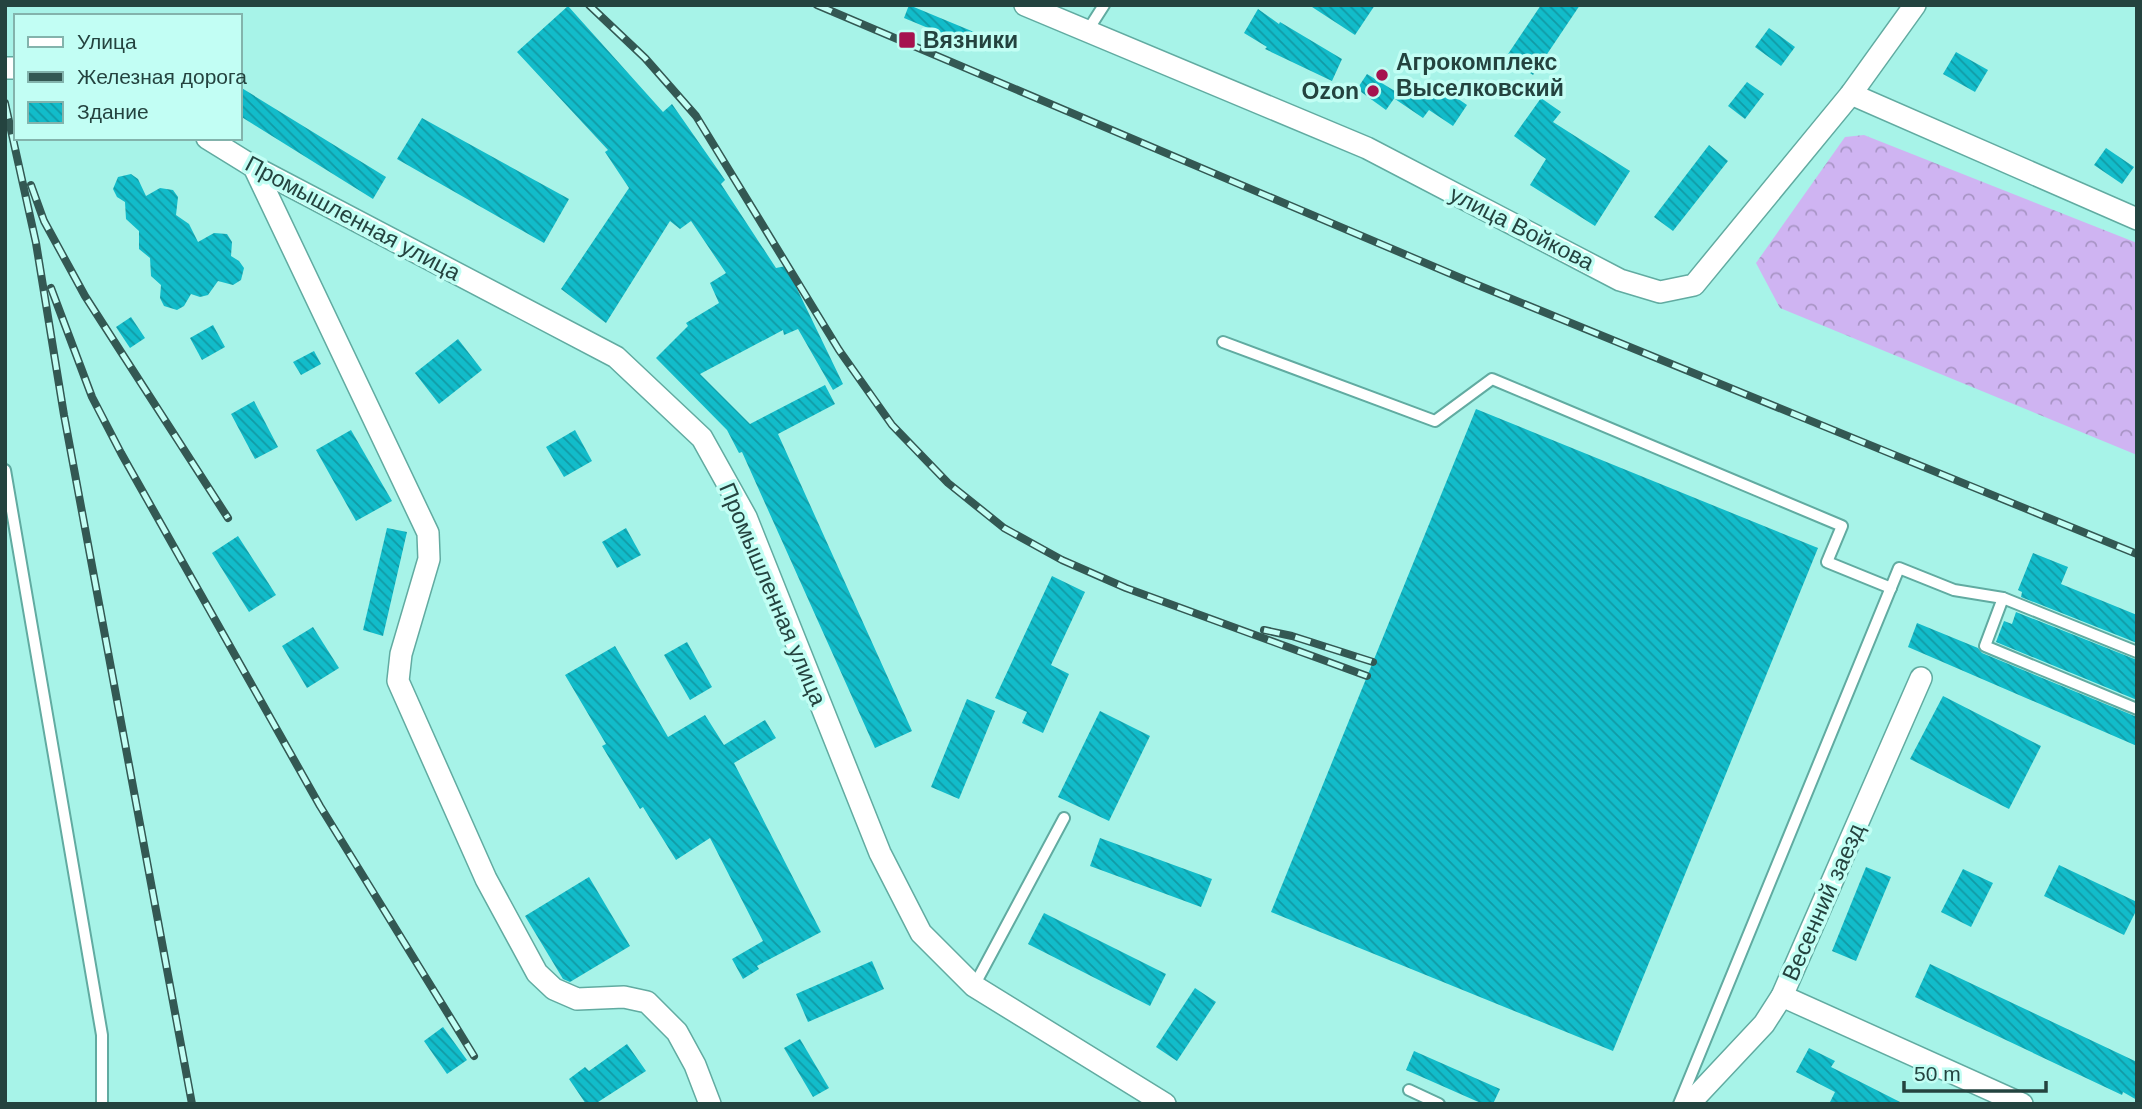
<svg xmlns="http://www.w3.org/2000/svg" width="2142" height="1109" viewBox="0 0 2142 1109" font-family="Helvetica,sans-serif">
<defs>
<pattern id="forest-crowns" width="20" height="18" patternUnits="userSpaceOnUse" patternTransform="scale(1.75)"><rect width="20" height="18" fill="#cfb4f2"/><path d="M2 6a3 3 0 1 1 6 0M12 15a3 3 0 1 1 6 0" fill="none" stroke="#a894c5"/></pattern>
<pattern id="building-back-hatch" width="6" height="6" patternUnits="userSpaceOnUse" patternTransform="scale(1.75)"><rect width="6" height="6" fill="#12bcca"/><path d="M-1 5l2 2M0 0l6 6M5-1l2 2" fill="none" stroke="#119aa5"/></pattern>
</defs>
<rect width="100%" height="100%" fill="#a7f3e8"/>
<path fill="url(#forest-crowns)" d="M1864,135L2137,243V455L1780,308L1756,263L1845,137Z"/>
<g fill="url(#building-back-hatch)">
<path d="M909,5L974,32L969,45L904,18Z"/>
<path d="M1309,5H1375L1355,35Z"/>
<path d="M1541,5H1580L1533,75L1506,57Z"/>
<path d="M568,6L663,112L672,104L725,180L721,184L776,268L786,266L843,384L833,390L798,329L784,335L783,330L700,374L750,424L825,385L835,404L778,434L912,731L875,748L742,452L739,453L727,430L656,358L688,326L686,323L719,303L710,283L726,273L691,221L680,229L670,221L606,323L561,289L629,188L605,152L608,150L517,52Z"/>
<path d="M1258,9L1279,24L1280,22L1342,59L1332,81L1265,49L1267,47L1244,33Z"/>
<path d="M1769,28L1795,47L1781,66L1755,47Z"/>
<path d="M1956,52L1988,70L1975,92L1943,74Z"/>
<path d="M1367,74L1398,93L1386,110L1357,89Z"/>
<path d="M1431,80L1467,105L1453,126L1429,110L1423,118L1395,99L1404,86L1419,97Z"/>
<path d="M1747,82L1764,94L1745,119L1728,106Z"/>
<path d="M240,87L386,177L373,199L240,116Z"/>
<path d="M1541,98L1561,112L1553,122L1630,171L1595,226L1530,185L1546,159L1514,136Z"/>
<path d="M422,118L569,199L544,243L397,159Z"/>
<path d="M1709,145L1728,161L1673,231L1654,217Z"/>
<path d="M2106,148L2134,167L2122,184L2094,165Z"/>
<path d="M131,174L138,179L146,196L160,188L173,190L178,197L176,215L189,224L198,242L214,233L227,234L232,242L231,256L239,261L244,268L241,280L233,285L218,281L208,295L200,297L191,294L184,306L177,310L164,306L160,298L161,285L151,276L150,258L139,249V231L126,219L125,202L117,197L113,189L118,177Z"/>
<path d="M131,317L145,338L130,348L116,327Z"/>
<path d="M213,325L225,347L202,360L190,338Z"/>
<path d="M458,339L482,370L439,404L415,373Z"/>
<path d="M314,351L321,364L301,375L293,362Z"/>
<path d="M254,401L278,447L255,459L231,414Z"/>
<path d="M1476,409L1818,548L1613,1051L1271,912Z"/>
<path d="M351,430L392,501L356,521L316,450Z"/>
<path d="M575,430L592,461L564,477L546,447Z"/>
<path d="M387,528L407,532L383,636L363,630Z"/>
<path d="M626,528L641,555L617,568L602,542Z"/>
<path d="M238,536L276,595L249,612L212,553Z"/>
<path d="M2033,553L2068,567L2061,584L2137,615V643L2021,597L2022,592L2018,590Z"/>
<path d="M1052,576L1085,592L1051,665L1069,674L1043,733L1022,723L1027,712L995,698Z"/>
<path d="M2016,612L2137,660V700L1996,642L2004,621L2012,624Z"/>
<path d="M1917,623L1978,648L1982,653L2137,717V746L1908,647Z"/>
<path d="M313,627L339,668L307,688L282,646Z"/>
<path d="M687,642L712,687L690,700L664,655Z"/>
<path d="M615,646L668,737L705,715L724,745L765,720L776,738L734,763L821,932L757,966L759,969L743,979L732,959L763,941L710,838L676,860L643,807L640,809L602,746L606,744L565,675Z"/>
<path d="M1943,696L2041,746L2009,809L1910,759Z"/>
<path d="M967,699L995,711L959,799L931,787Z"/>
<path d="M1100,711L1150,736L1109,821L1058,797Z"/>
<path d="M1100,838L1212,879L1201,907L1090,866Z"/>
<path d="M2059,865L2137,902V909L2124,935L2044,896Z"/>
<path d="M1866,867L1891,877L1856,961L1832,951Z"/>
<path d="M1963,869L1993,883L1971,927L1941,912Z"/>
<path d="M589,877L630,946L570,982L563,979L525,916Z"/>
<path d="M1044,913L1166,974L1150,1006L1028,944Z"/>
<path d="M872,961L884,989L808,1022L796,994Z"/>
<path d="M1930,964L2137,1062V1100L2123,1092L2122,1095L1915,997Z"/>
<path d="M1195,988L1216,1002L1177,1061L1156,1047Z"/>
<path d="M443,1027L467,1060L447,1074L424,1041Z"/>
<path d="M800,1039L829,1088L813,1097L784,1048Z"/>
<path d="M627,1044L646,1071L595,1104H586L569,1079L585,1067L589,1071Z"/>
<path d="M1809,1048L1835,1061L1831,1067L1904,1104H1829L1835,1092L1796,1072Z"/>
<path d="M1414,1051L1500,1089L1493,1104H1483L1406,1070Z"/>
</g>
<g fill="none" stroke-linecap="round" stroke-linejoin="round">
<g stroke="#61aba1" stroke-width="14">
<g id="lane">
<path d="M1088,30L1104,5"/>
<path d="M1223,342L1435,421L1492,379L1842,526L1827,562L1891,588"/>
<path d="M5,470L102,1035V1104"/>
<path d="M2003,598L1985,646L2137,709"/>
<path d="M974,986L1064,818"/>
<path d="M1409,1090L1439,1104"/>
<path d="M1679,1104L1899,568L1954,590L2003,598L2137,652"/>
</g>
</g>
<g stroke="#61aba1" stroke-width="24">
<g id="street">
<path d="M1025,5L1367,148L1620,280L1660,292L1694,285L1851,94L1915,5"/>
<path d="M5,68H16"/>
<path d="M1851,94L2137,219"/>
<path d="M207,138L254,167L616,357L702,438L746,517L880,853L921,933L974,986L1165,1104"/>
<path d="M254,167L428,533L429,559L401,654L398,681L486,879L537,973L554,989L577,999L624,997L647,1002L677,1032L695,1065L710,1104"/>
<path d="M1782,996L2022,1104"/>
<path d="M1689,1104L1764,1024L1782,996L1921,678"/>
</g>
</g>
<use href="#lane" stroke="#fff" stroke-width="10"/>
<use href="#street" stroke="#fff" stroke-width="21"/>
<g stroke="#335853" stroke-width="8">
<g id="rail">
<path d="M589,5L645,58L696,116L839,350L892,425L948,483L1004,528L1062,560L1126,588L1367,676"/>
<path d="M817,5L1463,279L2137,554"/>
<path d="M5,103L36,243L64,415L192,1104"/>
<path d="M31,185L44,221L85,296L228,518"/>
<path d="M51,288L92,397L121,453L320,806L474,1056"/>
<path d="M1264,630L1292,636L1373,662"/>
</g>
</g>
<use href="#rail" stroke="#c2fef4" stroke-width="5" stroke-dasharray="16" stroke-linecap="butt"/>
</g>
<g fill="#a6124f" stroke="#c2fef4" stroke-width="2.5">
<rect x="898" y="31" width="18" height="18" rx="3.5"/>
<circle cx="1382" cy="75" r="7"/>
<circle cx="1373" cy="91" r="7"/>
</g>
<g text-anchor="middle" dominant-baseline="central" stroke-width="7" stroke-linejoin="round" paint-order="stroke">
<g font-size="23" font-weight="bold" fill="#24433f" stroke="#c2fef4" text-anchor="start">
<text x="923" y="40">Вязники</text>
<text x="1396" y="62">Агрокомплекс<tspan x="1396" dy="26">Выселковский</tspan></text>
<text x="1359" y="91" text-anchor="end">Ozon</text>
</g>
<g font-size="23" fill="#24433f" stroke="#c2fef4">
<text transform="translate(353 218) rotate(28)">Промышленная улица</text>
<text transform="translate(1522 228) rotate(27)">улица Войкова</text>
<text transform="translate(773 594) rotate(67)">Промышленная улица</text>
<text transform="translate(1823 902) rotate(-66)">Весенний заезд</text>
</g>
</g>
<rect width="2142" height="1109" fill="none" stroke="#24433f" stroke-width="14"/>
<rect x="14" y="14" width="228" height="126" fill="#c2fef4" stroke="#83b3ac" stroke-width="2"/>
<rect x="28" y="37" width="35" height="10" fill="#ffffff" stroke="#83b3ac" stroke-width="2"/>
<text x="77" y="49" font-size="21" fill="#24433f">Улица</text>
<rect x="28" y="72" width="35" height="10" fill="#335853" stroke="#83b3ac" stroke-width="2"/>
<text x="77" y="84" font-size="21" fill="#24433f">Железная дорога</text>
<rect x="28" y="102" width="35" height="21" fill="url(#building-back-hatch)" stroke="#83b3ac" stroke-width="2"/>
<text x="77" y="119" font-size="21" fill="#24433f">Здание</text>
<path d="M1904 1081v10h142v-10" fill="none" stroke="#24433f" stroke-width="3.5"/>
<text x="1914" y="1081" font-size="21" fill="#24433f" stroke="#c2fef4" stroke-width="5" paint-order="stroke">50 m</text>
</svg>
